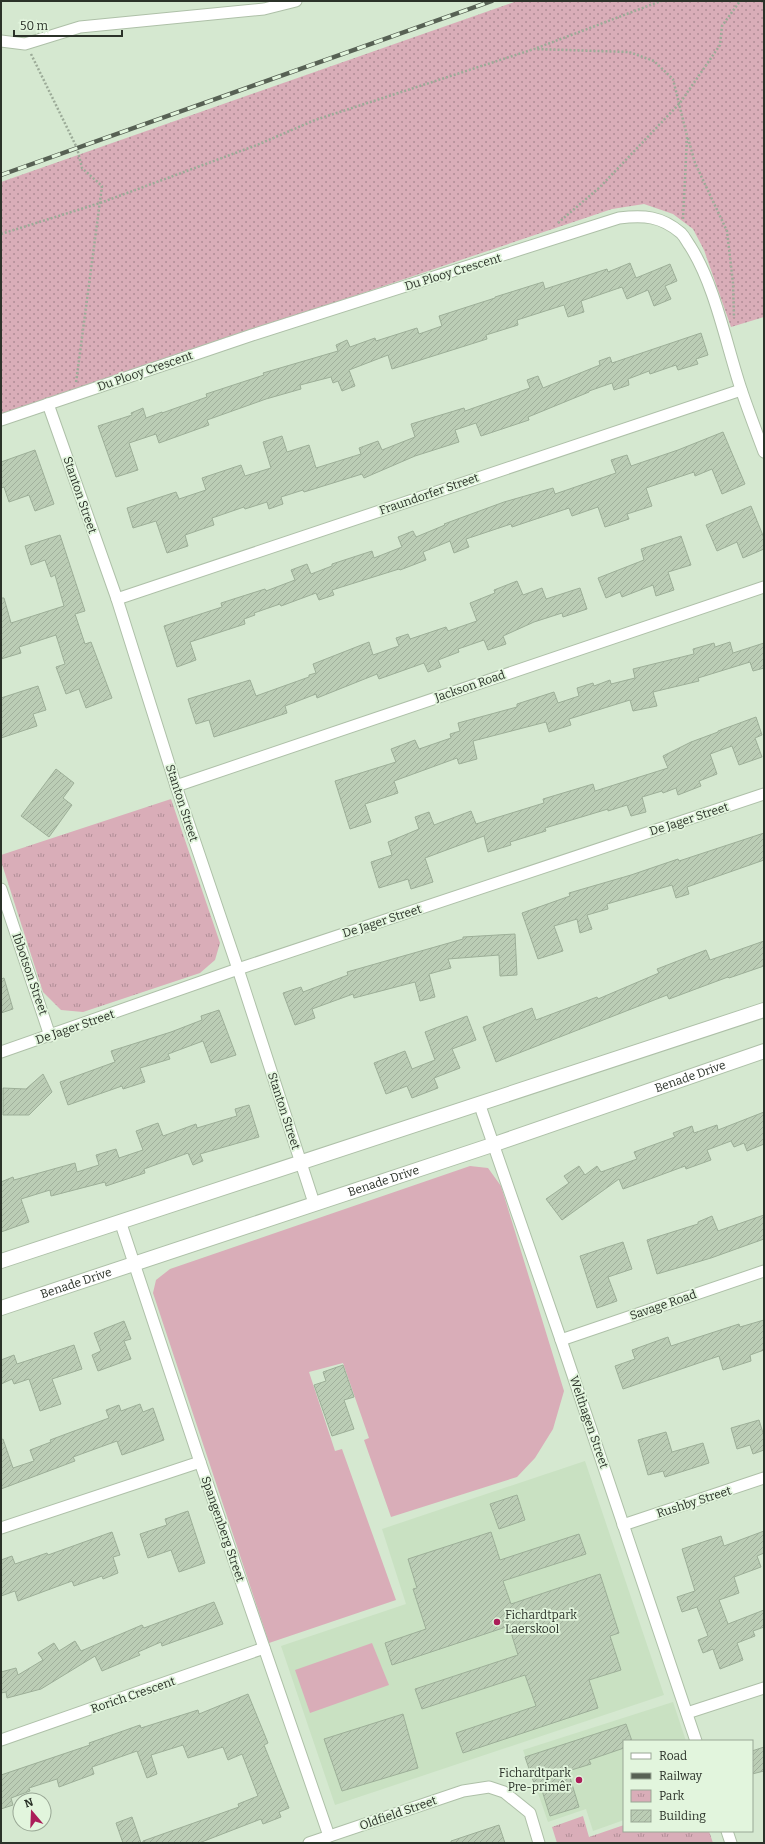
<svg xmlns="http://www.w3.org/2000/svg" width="765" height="1844" viewBox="0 0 765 1844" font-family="Bitter,serif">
<defs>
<pattern id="grass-dots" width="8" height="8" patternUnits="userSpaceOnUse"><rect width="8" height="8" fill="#d9adb8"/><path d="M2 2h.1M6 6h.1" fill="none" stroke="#b08d96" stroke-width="1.8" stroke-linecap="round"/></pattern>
<pattern id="park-tufts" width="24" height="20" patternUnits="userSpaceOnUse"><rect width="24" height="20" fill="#d9adb8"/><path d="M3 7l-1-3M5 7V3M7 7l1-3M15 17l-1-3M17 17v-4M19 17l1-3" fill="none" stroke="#b08d96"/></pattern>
<pattern id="building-hatch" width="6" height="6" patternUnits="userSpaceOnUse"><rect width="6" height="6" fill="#bbcdb5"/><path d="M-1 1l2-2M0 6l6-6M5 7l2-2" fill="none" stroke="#a1b09c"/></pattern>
</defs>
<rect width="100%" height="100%" fill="#d5e8d0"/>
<g fill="#c9e1c2">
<path d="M585,1461L664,1695L335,1805L281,1646L406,1604L382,1529Z"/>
<path d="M673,1702L686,1741H624V1820L593,1831L586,1809L548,1822L523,1750Z"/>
</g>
<path fill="url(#grass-dots)" d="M517,1H764V317L731,327L704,250L693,229L673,214L644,204L612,209L1,415V182Z"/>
<g fill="url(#park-tufts)">
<path d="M171,799L220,943L215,960L200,973L83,1012L61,1010L43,992L1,861V855Z"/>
<path d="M583,1816L589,1837L624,1825V1831H709L713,1843H557L552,1827Z"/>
</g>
<g fill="#d9adb8">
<path d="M470,1166L488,1168L501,1186L564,1391L553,1429L535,1458L517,1477L391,1517L364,1440L369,1438L343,1363L309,1372L335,1451L342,1449L396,1600L269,1643L153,1293L156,1280L170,1269Z"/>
<path d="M372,1643L389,1685L310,1713L295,1670Z"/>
</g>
<g fill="url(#building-hatch)" stroke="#9daf98">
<path d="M630,263L636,278L670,264L677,281L665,286L671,299L654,306L648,290L627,299L622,287L581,301L584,312L568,317L564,305L517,320L518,325L486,335L487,339L392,369L388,355L349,370L355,386L342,391L338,381L333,383L331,377L300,385L301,389L266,399L207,420L209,425L159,443L156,434L129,443L138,470L116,477L98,426L132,415L131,413L143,408L146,418L162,412V413L207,397L206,394L264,375L263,373L338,351L336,345L347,340L350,347L375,338L376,341L417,328L419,334L442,326L439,316L495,298V297L543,282L545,289L607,269L608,272Z"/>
<path d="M701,333L708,355L696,359L698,364L678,370L676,365L650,374L649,371L628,379L629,385L614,390L612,383L589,391V392L528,417L529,420L481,436L476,423L455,430L459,442L415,456L364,478L362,474L304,492L303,490L281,497L283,504L269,509L267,502L245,509L244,507L212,518L214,525L185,535L188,546L167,553L156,521L133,528L127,508L176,492L179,499L206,490L202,478L241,465L245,476L271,468L263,442L282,436L287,452L309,445L316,468L361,454L359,448L378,441L382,450L415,437L411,424L464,408L465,411L530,388L527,380L538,376L543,388L600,365L599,361L610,357L612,363Z"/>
<path d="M723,432L745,484L722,494L712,469L695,476L694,472L646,488L652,506L627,514L629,519L605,527L598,507L572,516L569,508L512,527L511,524L466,539L469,547L454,553L450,541L423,552L426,560L400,570L399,569L332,590L334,595L319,600L316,593L281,606L280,604L254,613L255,615L244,619L245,624L190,642L196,660L177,667L164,626L222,607L221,603L265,589L266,591L295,580L291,570L307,564L311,574L332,566V564L372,551L374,558L402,547L398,537L413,531L416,537L445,525L444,524L504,502L553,488L555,494L616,473L611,460L627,455L631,466L678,450Z"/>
<path d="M35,450L54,504L35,511L29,495L9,502L4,487L1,488V462Z"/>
<path d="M751,506L764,538V549L743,558L737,542L717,551L706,525Z"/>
<path d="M60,535L85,611L75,614L85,644L91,642L112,698L86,708L79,689L66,694L56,667L65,664L56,635L19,647L21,653L1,659V598H4L11,623L64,606L55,575L51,577L45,560L31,565L25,546Z"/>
<path d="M681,536L691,565L668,572L674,590L656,596L653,585L622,597L620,592L606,598L598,578L644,560L641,549Z"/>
<path d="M517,581L523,595L542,588L546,599L580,588L587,609L563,617L562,613L534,622L503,636L506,644L488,650L484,640L458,649L459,652L438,660L441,667L428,672L424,663L379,679L377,674L317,698L316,694L285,706L287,713L214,737L209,720L196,724L188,699L250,680L256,696L309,677V675L316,673L313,664L369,642L373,655L399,646L396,638L408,634L410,639L446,627L448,631L477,621L470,603L495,593L494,590Z"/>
<path d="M730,642L733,653L764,643V668L753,671L750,662L698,678L699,681L653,692L657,706L633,711L630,700L569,719L571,725L549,732L546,722L473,741L477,759L459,764L457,758L394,781L398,793L365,804L371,822L350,829L335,781L396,762L391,749L415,740L419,749L451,738L450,734L460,731L458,723L517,707V704L554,692L558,703L579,696L577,688L593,683L594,686L610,680L611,684L635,678L633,669L694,654L693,649L714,643L715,647Z"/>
<path d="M38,686L46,710L33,714L37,726L1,738V698Z"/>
<path d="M756,717L762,735L755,738L762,757L739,765L732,746L710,754L717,774L699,781L701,786L678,795L676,788L663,793L662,791L642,797L646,812L631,816L627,805L608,811V809L545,828L546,831L510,842L511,845L488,852L484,836L425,858L433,882L411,889L408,879L379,888L371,862L392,855L388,842L419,829L415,817L429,812L434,825L471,811L476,824L544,803L543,799L593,784L595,791L668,768L663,756L691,742L718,732V731Z"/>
<path d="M56,769L74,783L63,798L72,805L49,837L21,816Z"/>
<path d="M764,833V860L687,887L689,894L676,898L672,885L607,904L608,909L587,915L592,929L580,933L577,919L554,926L563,951L538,959L522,913L570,896L569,893L631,875L678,859L679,861Z"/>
<path d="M515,934L517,975L500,976L499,955L448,959L451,968L429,974L435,997L420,1001L415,982L354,998L353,994L312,1009L315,1018L295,1025L283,993L301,987L303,992L348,975L347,972L463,939V937Z"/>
<path d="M764,941V966L729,978L728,977L669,999L667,995L496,1062L483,1027L532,1008L536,1020L597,997L598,999L659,973L657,969L706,950L710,960Z"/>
<path d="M4,978L13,1009L1,1013V979Z"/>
<path d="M219,1010L236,1055L211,1063L203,1041L168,1054L170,1059L140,1068L145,1082L123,1089L122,1086L68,1105L60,1082L115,1062L111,1051L171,1032L202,1020L201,1016Z"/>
<path d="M467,1016L476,1040L452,1049L460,1068L434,1078L438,1088L412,1098L407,1086L386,1094L374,1063L405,1051L412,1069L435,1060L425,1032Z"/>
<path d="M43,1074L52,1092L29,1115H3V1088L26,1089Z"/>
<path d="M249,1105L259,1137L200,1154L203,1161L193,1165L188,1153L144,1169L145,1173L106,1186L105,1182L51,1196L50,1190L21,1199L29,1222L1,1232V1182L13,1177L14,1180L75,1163L77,1172L99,1165L96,1155L116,1149L119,1158L143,1150L136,1131L158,1123L163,1136L196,1124L197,1128L237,1116L235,1109Z"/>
<path d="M764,1112V1144L747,1151L744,1143L734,1147L731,1141L707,1150L711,1160L686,1169L685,1166L623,1189L619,1179L562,1220L546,1199L569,1183L564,1176L579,1166L585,1175L597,1166L601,1172L637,1159L634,1152L675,1137L673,1133L692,1126L694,1133L717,1125L718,1130Z"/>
<path d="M764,1215V1239L711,1258L657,1274L647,1240L698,1224V1222L712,1216L718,1231Z"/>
<path d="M623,1242L632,1269L608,1277L617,1301L597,1308L580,1256Z"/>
<path d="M764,1320V1350L750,1355L751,1361L723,1370L719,1356L623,1389L615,1366L635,1359L632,1350L668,1337L671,1346L739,1324L740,1327Z"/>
<path d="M124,1321L131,1339L124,1341L131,1359L98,1371L92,1355L101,1351L94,1333Z"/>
<path d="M74,1345L82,1369L52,1379L61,1404L40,1411L29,1379L14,1384L12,1379L1,1384V1360L14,1355L17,1364Z"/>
<path d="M343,1365L354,1397L344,1400L354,1429L332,1436L314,1385L326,1381L323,1372Z"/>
<path d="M140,1404L143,1412L153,1408L164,1440L122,1455L117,1441L73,1457L75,1461L1,1489V1440L3,1439L13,1468L34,1461L30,1450L51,1442L50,1440L109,1418L106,1410L119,1405L121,1411Z"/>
<path d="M759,1420L764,1436V1450L753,1454L750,1445L737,1449L731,1428Z"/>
<path d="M666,1432L672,1452L703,1443L709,1463L665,1477L663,1471L648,1475L638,1440Z"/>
<path d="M517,1495L525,1520L499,1529L490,1504Z"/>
<path d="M188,1511L205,1563L179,1572L171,1550L148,1558L140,1534L167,1525L165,1519Z"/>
<path d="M764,1531V1553L757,1556L761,1567L734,1577L739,1593L719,1600L728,1624L764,1610V1627L753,1631L755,1636L737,1643L743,1660L720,1669L713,1649L703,1653L698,1640L708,1636L697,1607L682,1612L677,1597L695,1591L682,1549L721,1536L724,1546Z"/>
<path d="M112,1532L120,1555L113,1557L118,1573L103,1579L102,1576L74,1586L72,1581L18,1601L15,1591L1,1596V1560L12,1556L15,1564L47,1553L48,1555Z"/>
<path d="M491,1532L500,1560L579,1534L586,1554L503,1581L511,1604L600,1574L619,1633L610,1636L621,1670L589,1680L598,1708L463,1753L456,1733L536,1706L525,1675L422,1709L415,1689L518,1655L509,1626L392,1665L385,1643L426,1629L413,1589L417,1588L408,1559Z"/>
<path d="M214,1602L223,1624L162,1646L161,1642L138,1652L140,1655L102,1671L95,1656L41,1689L7,1698L6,1692L1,1693V1672L16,1668L18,1675L43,1660L38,1653L54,1643L59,1651L75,1641L81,1651L142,1625L144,1628Z"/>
<path d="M248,1694L268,1743L264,1745L289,1808L279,1812L281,1817L263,1824L261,1819L199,1843H143V1841L239,1807L238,1804L258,1796L242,1754L228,1760L223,1747L188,1758L183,1745L151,1755L157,1774L147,1778L137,1751L92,1767L94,1774L59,1787L57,1779L29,1788L30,1791L11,1798L13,1805L1,1809V1775L90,1745L89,1743L140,1725L141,1728L198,1710L199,1714Z"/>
<path d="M403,1714L418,1768L342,1791L324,1739Z"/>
<path d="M626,1724L632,1741H624V1748L589,1760L591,1764L568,1771L579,1807L550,1816L540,1784L535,1786L525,1757Z"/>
<path d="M764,1747V1771L752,1774V1751Z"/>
<path d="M132,1817L141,1843H123L116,1823Z"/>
<path d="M499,1825L505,1843H451V1841Z"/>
</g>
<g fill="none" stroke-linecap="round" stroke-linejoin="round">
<g stroke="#aec0a8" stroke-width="13">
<g id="minor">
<path d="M1,41L25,44L80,27L264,9L296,1"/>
<path d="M48,404L117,599L176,786L238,969L314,1203"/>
<path d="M1,420L252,335L619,218C644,215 661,216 681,233C685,237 687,242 690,246C715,285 726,344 741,389C748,410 756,431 764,452"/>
<path d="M117,599L741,390"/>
<path d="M176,786L764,587"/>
<path d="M1,889L50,1036"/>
<path d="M1,1052L238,969L764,794"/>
<path d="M479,1103L561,1340L696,1741"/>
<path d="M120,1221L200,1462L329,1836"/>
<path d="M561,1340L764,1271"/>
<path d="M623,1525L764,1478"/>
<path d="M1,1528L200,1462"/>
<path d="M687,1713L764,1688"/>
<path d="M1,1740L264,1648"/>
<path d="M727,1831L731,1843"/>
<path d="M309,1843L463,1791L489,1787L504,1792L530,1813L539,1843"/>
</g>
</g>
<g stroke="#aec0a8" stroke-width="16">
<g id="tertiary">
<path d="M1,1261L764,1010"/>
<path id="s1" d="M1,1308L495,1144L764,1051"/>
</g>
</g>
<g stroke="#9cab98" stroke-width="2.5" stroke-dasharray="2 2" stroke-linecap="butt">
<path d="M537,48L661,1"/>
<path d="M31,54L77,148L82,168L102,186L76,383"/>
<path d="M688,138L695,163L727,231L733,283L734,318"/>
<path d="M558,223L600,187L680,103L720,45L722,26L740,1"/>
<path d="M1,234L100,203L257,145L315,120L534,49L629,52L654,61L673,79L687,136L683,220"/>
</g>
<use href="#minor" stroke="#fff" stroke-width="11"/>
<use href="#tertiary" stroke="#fff" stroke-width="14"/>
<g stroke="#576154" stroke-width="4.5">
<path id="rail" d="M1,175L492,1"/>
</g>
<use href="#rail" stroke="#e2f5dd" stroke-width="3" stroke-dasharray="9" stroke-linecap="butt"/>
</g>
<g fill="#ab1d59" stroke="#e2f5dd" stroke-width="1.5">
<circle cx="497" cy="1622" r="4"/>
<circle cx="579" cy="1780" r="4"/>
</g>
<g text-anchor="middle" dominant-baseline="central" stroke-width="3.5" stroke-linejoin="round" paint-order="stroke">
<g font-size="12" fill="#2b3229" stroke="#e2f5dd">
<text transform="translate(453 272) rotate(-17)">Du Plooy Crescent</text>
<text transform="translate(145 371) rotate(-19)">Du Plooy Crescent</text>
<text transform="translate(429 494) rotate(-19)">Fraundorfer Street</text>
<text transform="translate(80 495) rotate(71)">Stanton Street</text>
<text transform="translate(470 686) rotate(-19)">Jackson Road</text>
<text transform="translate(182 803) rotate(72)">Stanton Street</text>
<text transform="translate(689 819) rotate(-18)">De Jager Street</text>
<text transform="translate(382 921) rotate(-18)">De Jager Street</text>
<text transform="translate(30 974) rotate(71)">Ibbotson Street</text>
<text transform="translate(75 1027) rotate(-19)">De Jager Street</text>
<text stroke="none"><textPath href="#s1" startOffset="727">Benade Drive</textPath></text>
<text transform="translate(284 1111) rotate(72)">Stanton Street</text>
<text stroke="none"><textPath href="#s1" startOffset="403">Benade Drive</textPath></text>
<text stroke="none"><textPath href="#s1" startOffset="79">Benade Drive</textPath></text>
<text transform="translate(663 1305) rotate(-19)">Savage Road</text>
<text transform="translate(589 1422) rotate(71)">Welthagen Street</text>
<text transform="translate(694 1502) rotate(-18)">Rushby Street</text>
<text transform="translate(223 1529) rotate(71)">Spangenberg Street</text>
<text transform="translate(133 1695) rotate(-19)">Rorich Crescent</text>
<text transform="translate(398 1813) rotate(-19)">Oldfield Street</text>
</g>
<g font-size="12" fill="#2b3229" stroke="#e2f5dd" text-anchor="start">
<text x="505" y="1615">Fichardtpark<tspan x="505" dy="14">Laerskool</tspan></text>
<text x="571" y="1773" text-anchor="end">Fichardtpark<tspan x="571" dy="14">Pre-primêr</tspan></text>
</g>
</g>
<rect width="765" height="1844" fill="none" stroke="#2b3229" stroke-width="4"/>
<rect x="623" y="1740" width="130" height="92" fill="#e2f5dd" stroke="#99a795"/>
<rect x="631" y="1753" width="20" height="6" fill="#ffffff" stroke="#99a795"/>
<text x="659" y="1760" font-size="12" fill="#2b3229">Road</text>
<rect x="631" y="1773" width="20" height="6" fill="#576154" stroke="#99a795"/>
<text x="659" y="1780" font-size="12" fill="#2b3229">Railway</text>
<rect x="631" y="1790" width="20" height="12" fill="url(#park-tufts)" stroke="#99a795"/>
<text x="659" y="1800" font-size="12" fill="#2b3229">Park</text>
<rect x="631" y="1810" width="20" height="12" fill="url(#building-hatch)" stroke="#99a795"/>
<text x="659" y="1820" font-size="12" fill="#2b3229">Building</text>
<g transform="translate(32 1812) rotate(341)"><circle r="19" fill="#e2f5dd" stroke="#99a795"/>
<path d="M0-3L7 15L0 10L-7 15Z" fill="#ab1d59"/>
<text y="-6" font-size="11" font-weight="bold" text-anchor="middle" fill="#2b3229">N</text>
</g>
<path d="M14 30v6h108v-6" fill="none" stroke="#2b3229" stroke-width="2"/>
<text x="20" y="30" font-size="12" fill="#2b3229" stroke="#e2f5dd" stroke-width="3" paint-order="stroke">50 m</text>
</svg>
